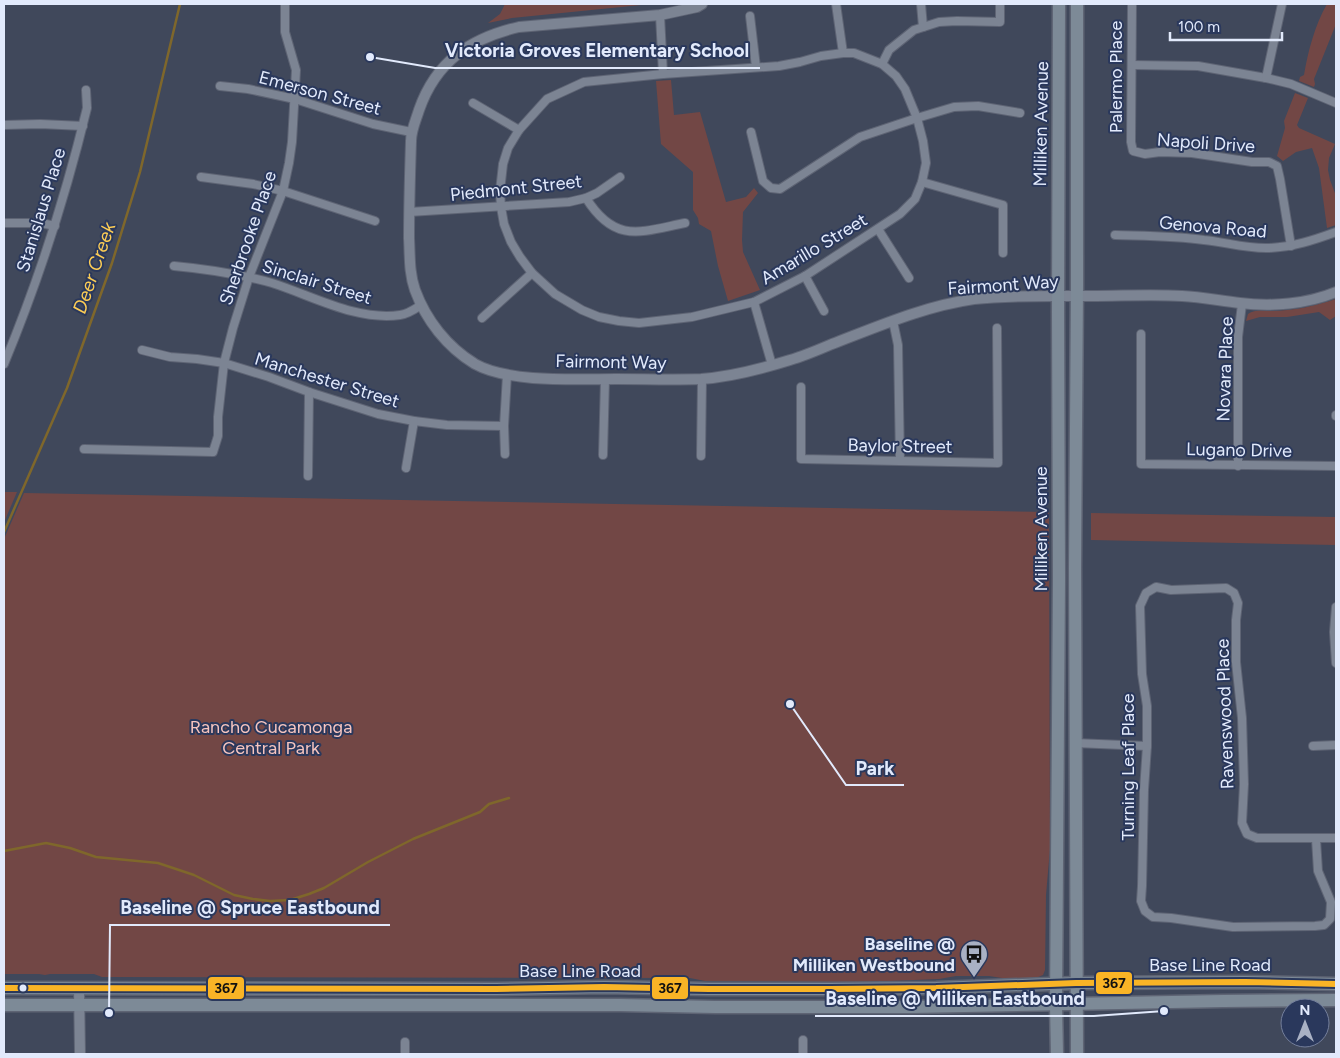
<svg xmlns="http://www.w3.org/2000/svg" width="1340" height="1058" viewBox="0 0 1340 1058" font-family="Figtree,sans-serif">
<rect width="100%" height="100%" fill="#40485b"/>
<g fill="#724745">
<path d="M505,4H651L512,18L488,23L500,14Z"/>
<path d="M1327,4H1336V24L1314,79L1315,84L1314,87L1299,81L1300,77L1304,75C1308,51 1315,25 1327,4Z"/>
<path d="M671,80L674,115L700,112L726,202L746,197L754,188L758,193L743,212L742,240L743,252L760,290L728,301L718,266L711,231L699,224L698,218L693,210V172L661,144L656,81Z"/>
<path d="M1295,93L1308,98L1297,125L1299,128L1335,144L1329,158L1328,170L1330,180L1336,196V225L1327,228L1319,168L1312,148L1296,152L1283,161L1277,156L1285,128L1284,121Z"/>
<path d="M1336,299V316L1330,320L1319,312L1287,317H1260L1246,321L1248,314C1255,309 1263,311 1271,311C1293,311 1315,306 1336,299Z"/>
<path d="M4,492H17L5,520H4Z"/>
<path d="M24,493L1049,512L1050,849L1046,895L1045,970L1043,975L1036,978H1002L989,976H956L939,979L865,982L705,981L690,978L102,977L94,974H50L45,975L39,974H4V539Z"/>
<path d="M1091,513L1336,517V545L1091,540Z"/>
</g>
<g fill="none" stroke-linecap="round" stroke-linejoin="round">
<g stroke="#7f672b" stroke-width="2.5">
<path d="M4,532L67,388L112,263L140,172L180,4"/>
<path d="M4,851L46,843L70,848L96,857L158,863L194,875L234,895L253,899L270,901L290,900L309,894L324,888L368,862L413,839L480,812L489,804L509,798"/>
</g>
<g stroke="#5e6474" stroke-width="10">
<g id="minor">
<path d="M836,4L843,53"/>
<path d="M921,4L923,27"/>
<path d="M1132,4L1131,142L1133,151L1145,154L1160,152L1192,153L1252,162H1269L1277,166L1280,179L1291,246"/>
<path d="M660,15L663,74"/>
<path d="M750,16L756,67"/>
<path d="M843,53H854L882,64L896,76L905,89L917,118L923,141L926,163L922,182L915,199L900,214L805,276L754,302L692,317L639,323L619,321L599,317L582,310L555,294L532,273L520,257L511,242L504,224L501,207L500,191L503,164L508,148L519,130L547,99L584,82L663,74L779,66L800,62L821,56Z"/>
<path d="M882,64L889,50L914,30L939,22L957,21L1000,22V4"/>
<path d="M1132,65L1198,66L1266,78L1291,84L1336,103"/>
<path d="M1266,78L1282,4"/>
<path d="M220,86L248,89L295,99L373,124L411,132"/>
<path d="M473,103L519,130"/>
<path d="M4,125L40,124L83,126"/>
<path d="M751,132L763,181L771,188L780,189L860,137L917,118L954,107L978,106L1020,113"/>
<path d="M201,177L253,184L283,191L375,221"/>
<path d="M922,182L1003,205V253"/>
<path d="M586,198C615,244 640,232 685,223"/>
<path d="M409,212L569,202L586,198L597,193L620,177"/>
<path d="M4,223H41L55,226"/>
<path d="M878,229L909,278"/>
<path d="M1115,235C1145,236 1175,236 1204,240C1225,242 1247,249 1269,248C1293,247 1314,240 1336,232"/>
<path d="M174,266C207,269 239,274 272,283C313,296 356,321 400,315C408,314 415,309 421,305"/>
<path d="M805,276L824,311"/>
<path d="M754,302L772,365"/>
<path d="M482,318L532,273"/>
<path d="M893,321L898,345L900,461"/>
<path d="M1141,334V464L1336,466"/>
<path d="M142,350L170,357L197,359L224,363L269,377L309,392L378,414L414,421L447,425L504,426"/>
<path d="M4,364C38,282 66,195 87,108L86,90"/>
<path d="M801,387V459L998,463L997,328"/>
<path d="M1336,415V416"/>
<path d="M84,449L213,452L218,436V417L224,363L233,328L249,277L283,191L289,163L292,142L296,70L285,32V4"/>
<path d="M505,454L504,426L507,375"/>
<path d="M603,455L605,379"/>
<path d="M701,456L702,379"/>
<path d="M1238,466V337L1242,304"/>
<path d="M406,468L414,421"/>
<path d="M308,476L309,392"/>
<path d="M1336,607L1334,632L1336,663"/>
<path d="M1075,743L1147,746"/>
<path d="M1313,746L1336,745"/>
<path d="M1316,839L1318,871L1331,902L1330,919L1324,925L1315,926L1233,927L1171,918L1153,917L1145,911L1141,901L1142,886L1144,790L1147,746V706L1142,674L1140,606L1146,593L1156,587L1171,590L1226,588L1234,593L1238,603L1236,620V662L1242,718L1244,784L1242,823L1247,834L1257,838H1336"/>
<path d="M803,1040V1054"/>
<path d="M405,1054V1042"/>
</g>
</g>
<g stroke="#5e6474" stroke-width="12">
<g id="tertiary">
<path d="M702,4L697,7L660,15L519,27C471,38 436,61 419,110C416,120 411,130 411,141C410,173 409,206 409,238C410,256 409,273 415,290C426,320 447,347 475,364C509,383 577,379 616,379C644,379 673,380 701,379C731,377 761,369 790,360C804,356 818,350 832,344C879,326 925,306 974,299C1013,295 1053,296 1091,296C1122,296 1152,294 1182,296C1202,297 1221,301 1240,303C1272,307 1307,304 1336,292"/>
<path d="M79,988L80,1054"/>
</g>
</g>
<g stroke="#5e6474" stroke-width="15">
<g id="primary">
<path d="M4,988L496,989L604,987L709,989H830L936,988L1076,983L1245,982L1336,984"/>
<path d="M4,1005H620L715,1007H912L1223,1001L1336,1000"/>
<path d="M1057,1054L1056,1005L1059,579L1058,312L1059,4"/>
<path d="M1077,1054L1075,568L1077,286V4"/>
</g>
</g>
<use href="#minor" stroke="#7c8493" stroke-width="8"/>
<use href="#tertiary" stroke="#7c8493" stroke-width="10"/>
<use href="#primary" stroke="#7d8a97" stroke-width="12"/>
<g stroke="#2a385c" stroke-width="10">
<path id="bus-1" d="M4,988L496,989L604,987L709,989H830L936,988L1076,983L1245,982L1336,984"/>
</g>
<use href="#bus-1" stroke="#f9b426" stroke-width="6"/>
</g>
<defs>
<g id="bus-pin" transform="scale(1.4375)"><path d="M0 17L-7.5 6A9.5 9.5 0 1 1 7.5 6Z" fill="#a9b1c4" stroke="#2a385c"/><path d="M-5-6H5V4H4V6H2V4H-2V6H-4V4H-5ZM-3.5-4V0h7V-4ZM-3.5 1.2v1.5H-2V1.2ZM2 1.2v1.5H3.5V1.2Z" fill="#111"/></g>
</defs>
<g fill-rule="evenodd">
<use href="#bus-pin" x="974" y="954"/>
</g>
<circle fill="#e2eafc" stroke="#2a385c" stroke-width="2" cx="23" cy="988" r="4.5"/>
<g text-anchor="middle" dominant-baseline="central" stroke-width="4" stroke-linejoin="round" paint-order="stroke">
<g font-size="18" fill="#e2eafc" stroke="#2a385c">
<text transform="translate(1116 77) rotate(-90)">Palermo Place</text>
<text transform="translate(320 93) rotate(15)">Emerson Street</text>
<text transform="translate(1041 124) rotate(-89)">Milliken Avenue</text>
<text transform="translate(1206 143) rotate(4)">Napoli Drive</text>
<text transform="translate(516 188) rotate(-6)">Piedmont Street</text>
<text transform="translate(41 210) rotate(-73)">Stanislaus Place</text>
<text transform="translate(1213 227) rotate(5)">Genova Road</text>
<text transform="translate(248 238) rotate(-71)">Sherbrooke Place</text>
<text transform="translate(814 249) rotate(-31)">Amarillo Street</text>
<text transform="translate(317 282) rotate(17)">Sinclair Street</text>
<text transform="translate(1003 285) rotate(-4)">Fairmont Way</text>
<text transform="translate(611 362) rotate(1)">Fairmont Way</text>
<text transform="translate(1225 369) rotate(-88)">Novara Place</text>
<text transform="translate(327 380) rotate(17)">Manchester Street</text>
<text transform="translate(900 446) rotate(1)">Baylor Street</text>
<text transform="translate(1239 450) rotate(1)">Lugano Drive</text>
<text transform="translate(1041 529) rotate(-90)">Milliken Avenue</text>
<text transform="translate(1225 714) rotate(-92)">Ravenswood Place</text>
<text transform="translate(1128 767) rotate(-90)">Turning Leaf Place</text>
<text x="1210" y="965">Base Line Road</text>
<text x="580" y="971">Base Line Road</text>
</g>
<g font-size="18" fill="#f7c5bf" stroke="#2a385c">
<text x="271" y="727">Rancho Cucamonga<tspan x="271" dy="21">Central Park</tspan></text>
</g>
<g font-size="18" font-weight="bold" fill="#e2eafc" stroke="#2a385c" text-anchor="end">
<text x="955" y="944">Baseline @<tspan x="955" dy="21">Milliken Westbound</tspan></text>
</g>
<g font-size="19" font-style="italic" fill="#fdcd55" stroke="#2a385c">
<text transform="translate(94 268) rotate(-71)">Deer Creek</text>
</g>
</g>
<path fill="none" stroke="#e2eafc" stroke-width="2" d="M370 57L435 68H760M790 704L846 785H904M109 1013L110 925H390M1164 1011L1094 1016H815"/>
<g fill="#e2eafc" stroke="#2a385c" stroke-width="2">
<circle cx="370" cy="57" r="5"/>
<circle cx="790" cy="704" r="5"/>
<circle cx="109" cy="1013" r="5"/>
<circle cx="1164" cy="1011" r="5"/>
</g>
<g font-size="19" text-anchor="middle" font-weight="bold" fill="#e2eafc" stroke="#2a385c" stroke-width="4" stroke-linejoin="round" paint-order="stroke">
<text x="597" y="57">Victoria Groves Elementary School</text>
<text x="875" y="775">Park</text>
<text x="250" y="914">Baseline @ Spruce Eastbound</text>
<text x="955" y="1005">Baseline @ Miliken Eastbound</text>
</g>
<g stroke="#2a385c" stroke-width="2">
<rect x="1095" y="971" width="38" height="24" rx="5" fill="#f9b426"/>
<rect x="651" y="976" width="38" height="24" rx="5" fill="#f9b426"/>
<rect x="207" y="976" width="38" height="24" rx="5" fill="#f9b426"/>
</g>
<g font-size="14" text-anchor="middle" font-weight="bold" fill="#111">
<text x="1114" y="988">367</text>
<text x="670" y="993">367</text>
<text x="226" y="993">367</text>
</g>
<rect width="1340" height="1058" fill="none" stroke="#e2eafc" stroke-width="10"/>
<g transform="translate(1305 1023)"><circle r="24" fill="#2a385c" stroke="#747f9c"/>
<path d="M0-4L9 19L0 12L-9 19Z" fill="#a9b1c4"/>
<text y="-8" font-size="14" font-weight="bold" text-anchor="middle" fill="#e2eafc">N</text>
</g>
<path d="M1170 32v8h112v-8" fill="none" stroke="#e2eafc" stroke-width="2.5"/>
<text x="1178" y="32" font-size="15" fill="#e2eafc" stroke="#2a385c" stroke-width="4" paint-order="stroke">100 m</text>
</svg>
